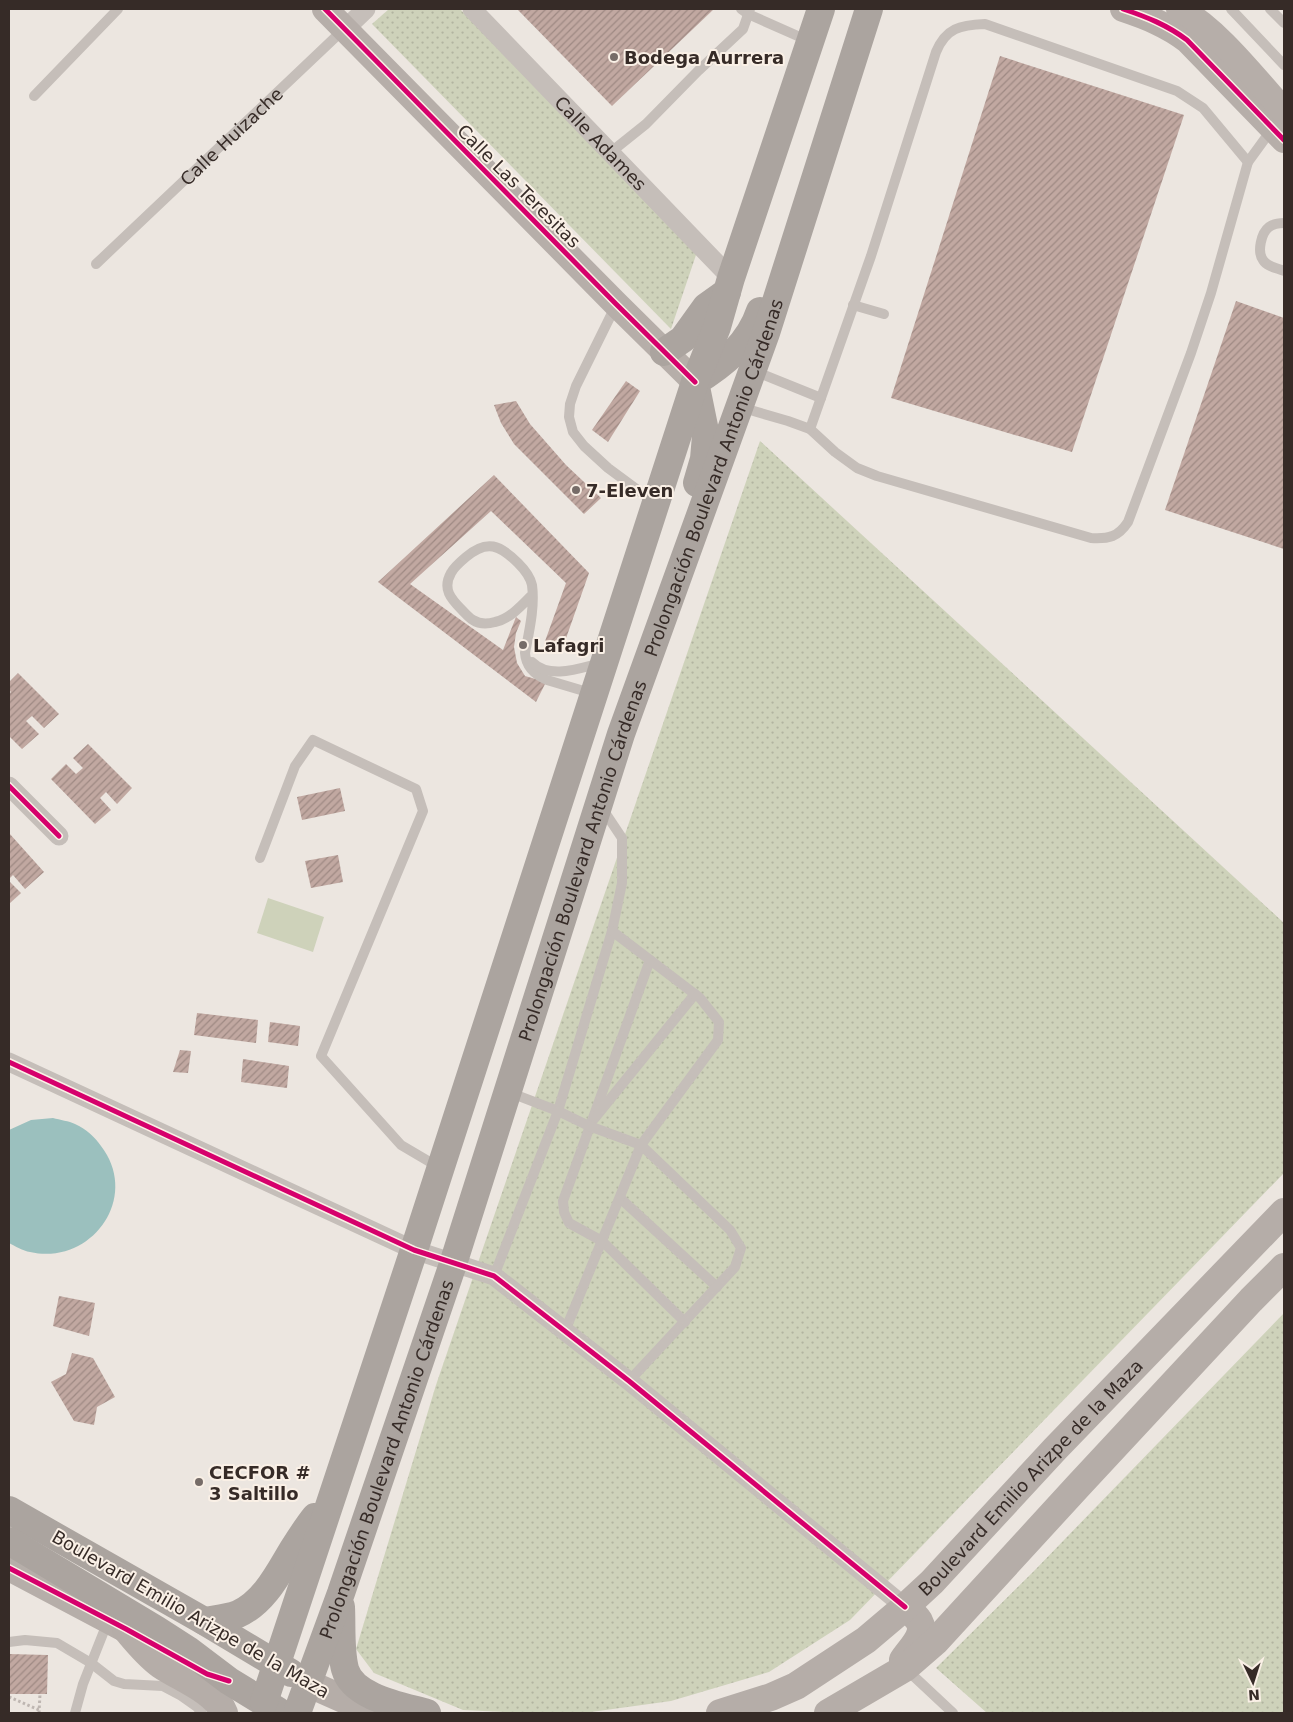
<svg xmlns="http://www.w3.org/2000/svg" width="1293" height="1722" viewBox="0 0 1293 1722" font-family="'DejaVu Sans',sans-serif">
<defs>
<pattern id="grass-dots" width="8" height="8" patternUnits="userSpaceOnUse" patternTransform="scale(1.25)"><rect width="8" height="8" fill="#ced2ba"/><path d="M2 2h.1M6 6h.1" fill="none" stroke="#b2b4a0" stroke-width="1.8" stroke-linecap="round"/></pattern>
<pattern id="building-hatch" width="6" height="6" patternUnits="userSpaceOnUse" patternTransform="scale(1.25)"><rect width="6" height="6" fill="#c1a8a1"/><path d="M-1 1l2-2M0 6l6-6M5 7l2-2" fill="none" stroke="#9e8983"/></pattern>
</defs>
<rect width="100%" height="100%" fill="#ece6e0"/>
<g fill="url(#grass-dots)">
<path d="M389,9H460L697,252L671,329L372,24Z"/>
<path d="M760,441L1284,923V1173L850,1620L769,1672L671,1701L584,1713H525L463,1710L374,1673L356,1649L436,1385Z"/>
<path d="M1284,1313V1713H987L936,1668L1033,1572Z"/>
</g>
<path fill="#ced2ba" d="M268,898L324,917L313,952L257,933Z"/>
<path fill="#9bc0be" d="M53,1118C60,1120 69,1121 75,1124C86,1129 95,1137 101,1146C141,1198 91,1266 30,1252C23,1251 15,1246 9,1243V1130L31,1120Z"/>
<g fill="url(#building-hatch)">
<path d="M517,9H714L612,106Z"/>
<path d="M1000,56L1184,115L1072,452L891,398Z"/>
<path d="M1236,301L1284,318V549L1165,510Z"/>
<path d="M626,381L640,391L608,442L592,430Z"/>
<path d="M516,401L530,424L566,465L601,498L584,514L514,444L501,423L494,405Z"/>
<path d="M494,475L589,573L564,644H544L566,583L491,511L410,584L503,650L516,617L521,621L516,633L514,647L517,663L525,676L546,682L536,702L378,582Z"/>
<path d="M18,673L59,714L44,728L32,716L26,721L39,734L22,749L9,736V694L11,692L9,690V682Z"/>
<path d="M88,744L132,788L117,804L106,792L100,798L111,810L95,824L51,779L66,764L76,774L83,768L73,758Z"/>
<path d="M340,788L345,811L302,820L297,797Z"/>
<path d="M9,833L44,872L25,889L13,875L9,879Z"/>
<path d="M338,855L343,882L311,888L305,861Z"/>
<path d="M9,881L21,893L9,904Z"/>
<path d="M197,1013L258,1020L256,1043L194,1035Z"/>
<path d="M270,1022L300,1026L298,1046L268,1042Z"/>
<path d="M180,1050L191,1051L188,1073L173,1072Z"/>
<path d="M243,1059L289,1066L287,1088L241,1082Z"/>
<path d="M59,1296L95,1303L89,1336L53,1326Z"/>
<path d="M72,1353L93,1358L115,1397L97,1407L94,1425L74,1421L51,1382L66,1374Z"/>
<path d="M9,1654L48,1655L47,1694H9Z"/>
</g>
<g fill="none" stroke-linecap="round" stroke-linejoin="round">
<g stroke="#beb6b1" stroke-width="3" stroke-dasharray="2.5 2.5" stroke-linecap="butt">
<path d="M9,1697L39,1710"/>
<path d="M39,1713L40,1694"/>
</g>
<g stroke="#c5beb9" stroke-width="10">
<path d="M741,9L748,14L809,41"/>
<path d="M1231,9L1284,65"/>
<path d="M1270,9L1284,23"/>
<path d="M34,96L118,9"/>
<path d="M611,152L646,124L698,71L743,29L750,9"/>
<path d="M1284,223C1279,223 1273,224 1269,227C1261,233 1257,252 1263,260C1267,267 1277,268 1284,271"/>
<path id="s1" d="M96,264L344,29"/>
<path d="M616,305L576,386L570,404L569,417L573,432L584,446L608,468L654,502"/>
<path d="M853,305L884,314"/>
<path d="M754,371L821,398"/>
<path d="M740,407L788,421L810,429L835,452L857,468L877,476L1091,538C1109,539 1118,537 1128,522L1191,353L1211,293L1248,162L1272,129"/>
<path d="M810,429L871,256L936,52C946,28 960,25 985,24L1177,91L1203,108L1248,162"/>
<path d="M532,595C522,605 510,619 495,622C488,624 479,624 473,620C469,618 465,613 462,610C451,599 442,589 451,573C454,567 460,562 466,557C487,539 500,545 518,563C524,569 530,576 532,585C535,607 529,632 525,653C526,667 535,675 547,680L594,694"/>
<path d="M532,662C550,680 580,668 601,663"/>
<path d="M260,858L295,766L313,740L416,789L423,811L321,1056L401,1145L440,1168"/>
<path d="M650,960L563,1201L564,1212L569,1223L602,1241L685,1322"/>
<path d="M508,1092L558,1111L612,931L622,883V838L602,808"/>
<path d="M594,1119L695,994"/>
<path d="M620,1198L717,1287"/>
<path d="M494,1276L558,1111L589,1126L641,1145L730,1230L741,1248L735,1267L629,1381"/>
<path d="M565,1331L641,1145L718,1040L719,1022L700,998L612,931"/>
<path d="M9,1642L25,1640L57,1643L91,1663L114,1681L124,1684L163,1686L180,1695L197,1707L202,1713"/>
<path d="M907,1670L953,1713"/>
<path d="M75,1713L83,1684L108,1621"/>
</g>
<g stroke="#c5beb9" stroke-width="19">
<path id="s2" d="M472,9L731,278"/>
<path d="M345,29L366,9"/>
<path d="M9,786L59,836"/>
<path d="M9,1062L414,1250L494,1276L629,1381L905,1607"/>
</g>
<g stroke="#b6aea9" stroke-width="26">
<path d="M325,9L616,304L695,382"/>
<path d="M1123,9C1147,17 1167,25 1187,40L1284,140"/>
<path d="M1179,9C1215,27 1256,80 1284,111"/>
<path d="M9,1568L145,1640"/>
</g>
<g stroke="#b5ada8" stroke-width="28">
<path d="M126,1629C137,1642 147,1655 161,1665C180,1678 216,1691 224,1713"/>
<path d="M903,1660C909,1650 927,1635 919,1621C916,1616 910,1611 905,1607"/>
<path d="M307,1683L375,1713"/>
<path id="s3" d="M720,1713L771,1697L796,1686L866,1640L905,1607L932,1582L1055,1449L1284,1212"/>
<path d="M828,1713L905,1668L935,1642L1078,1486L1251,1300L1284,1267"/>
</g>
<g stroke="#aba49f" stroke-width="28">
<path d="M664,352L683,339L706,307L727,292"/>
<path d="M697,483L704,459L706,436L695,382C724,364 749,344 760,311"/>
<path d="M9,1510L204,1621L291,1673"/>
<path d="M9,1541L157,1630L188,1650L229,1681L278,1711"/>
<path d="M341,1607C342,1627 340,1650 345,1669C353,1698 403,1706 427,1713"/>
<path d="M204,1621C215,1619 228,1618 238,1614C265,1602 279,1572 293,1549C300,1538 307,1527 315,1517"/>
<path d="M264,1702L414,1250L695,382L717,327L731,278L821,9"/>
<path id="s4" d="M297,1713L341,1593L453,1264L621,734L766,333L869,9"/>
</g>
<g stroke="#faf0e6" stroke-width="8">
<g id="cycleway">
<path d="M325,9L616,304L695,382"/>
<path d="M1123,9C1147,17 1167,25 1187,40L1284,140"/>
<path d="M9,786L59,836"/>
<path d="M9,1062L414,1250L494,1276L629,1381L905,1607"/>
<path d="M9,1568L126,1629L207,1674L229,1681"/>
</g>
</g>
<use href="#cycleway" stroke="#d6006c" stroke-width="5"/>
</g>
<g fill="#766c68" stroke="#faf0e6" stroke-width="2">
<circle cx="614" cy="57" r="5"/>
<circle cx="576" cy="490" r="5"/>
<circle cx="523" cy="645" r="5"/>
<circle cx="199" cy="1482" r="5"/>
</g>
<g text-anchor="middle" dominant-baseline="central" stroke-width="4" stroke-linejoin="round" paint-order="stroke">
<g font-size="18" font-weight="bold" fill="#362b27" stroke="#faf0e6" text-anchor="start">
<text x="624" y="57">Bodega Aurrera</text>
<text x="586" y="490">7-Eleven</text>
<text x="533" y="645">Lafagri</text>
<text x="209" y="1472">CECFOR #<tspan x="209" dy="21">3 Saltillo</tspan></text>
</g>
<g font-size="18" fill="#362b27" stroke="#faf0e6">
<text stroke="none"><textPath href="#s1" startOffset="186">Calle Huizache</textPath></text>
<text stroke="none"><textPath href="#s2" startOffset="186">Calle Adames</textPath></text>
<text transform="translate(519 186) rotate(45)">Calle Las Teresitas</text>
<text stroke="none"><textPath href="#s4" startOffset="1304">Prolongación Boulevard Antonio Cárdenas</textPath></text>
<text stroke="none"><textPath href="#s4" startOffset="899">Prolongación Boulevard Antonio Cárdenas</textPath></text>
<text stroke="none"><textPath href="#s4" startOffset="269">Prolongación Boulevard Antonio Cárdenas</textPath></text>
<text stroke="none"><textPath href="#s3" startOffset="396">Boulevard Emilio Arizpe de la Maza</textPath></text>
<text transform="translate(191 1614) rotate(30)">Boulevard Emilio Arizpe de la Maza</text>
</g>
</g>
<rect width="1293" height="1722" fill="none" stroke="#362b27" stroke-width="20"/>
<g transform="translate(1253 1682) rotate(176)" stroke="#faf0e6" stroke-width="4" paint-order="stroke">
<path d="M0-4L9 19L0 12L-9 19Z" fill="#362b27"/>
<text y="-8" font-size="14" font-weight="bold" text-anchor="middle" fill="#362b27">N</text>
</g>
</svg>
